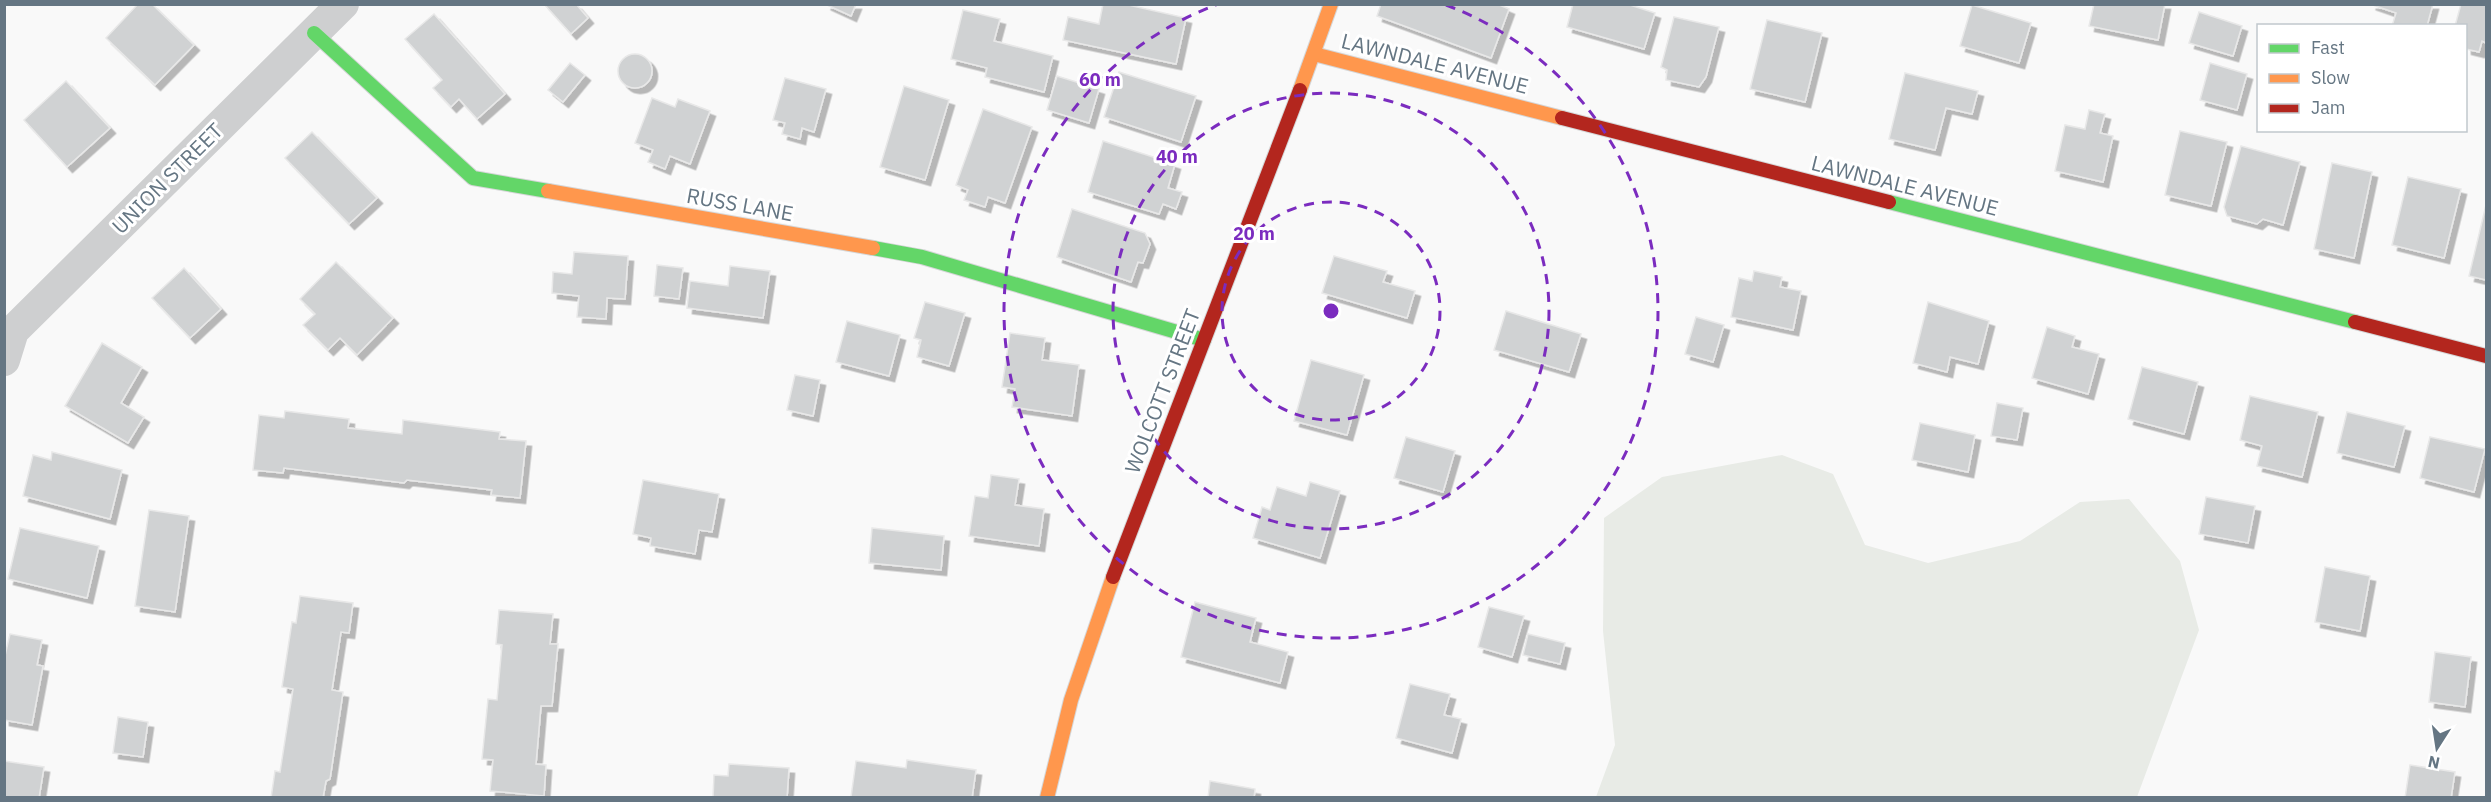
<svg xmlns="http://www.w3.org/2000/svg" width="2491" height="802" viewBox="0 0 2491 802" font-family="'IBM Plex Sans',sans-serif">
<defs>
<filter id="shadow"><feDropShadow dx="5.5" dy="5.5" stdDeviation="0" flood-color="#0004"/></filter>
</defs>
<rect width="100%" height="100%" fill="#f9f9f9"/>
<path fill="#e8ebe6" d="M1782,455L1833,474L1865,545L1928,563L2020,541L2080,502L2129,499L2180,561L2199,630L2137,797H1596L1615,745L1603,631L1604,518L1662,477Z"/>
<g fill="#d0d2d3" stroke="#e8e8e8" stroke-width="1.5" filter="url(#shadow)">
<path d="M138,4H152L194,45L155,85L106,38Z"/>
<path d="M544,4H576L588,18L571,34Z"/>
<path d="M825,4H856L851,16Z"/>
<path d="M1103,4H1124L1186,18L1176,64L1063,40L1068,17L1099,24Z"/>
<path d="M1381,4H1497L1509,9L1491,58L1377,16Z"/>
<path d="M1573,4H1627L1655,13L1644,49L1567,27Z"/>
<path d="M2094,4H2165L2158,40L2089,26Z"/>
<path d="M2370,4H2433L2427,26H2392L2396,13Z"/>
<path d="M2461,4H2486V43L2482,41L2479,52L2466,49V26H2455Z"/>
<path d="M1972,5L2031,23L2019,63L1960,46Z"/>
<path d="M963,10L1000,19L994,41L1053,56L1044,92L985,77L987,68L951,59Z"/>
<path d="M2199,12L2242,26L2233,56L2189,43Z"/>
<path d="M434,14L505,94L477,119L459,99L451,107L433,88L442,80L405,39Z"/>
<path d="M1674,17L1719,27L1706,77L1699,87L1666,80L1667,70L1661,67Z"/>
<path d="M1767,20L1822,33L1805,102L1750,89Z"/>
<circle cx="635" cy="71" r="17"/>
<path d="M570,63L585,75L563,102L548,90Z"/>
<path d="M2210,63L2247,74L2237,110L2200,100Z"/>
<path d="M1119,72L1196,96L1181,142L1104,117Z"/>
<path d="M1905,73L1978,91L1972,114L1946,108L1935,150L1889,139Z"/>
<path d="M1057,76L1099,89L1089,123L1047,110Z"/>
<path d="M785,78L826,89L814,132L802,128L800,139L782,134L785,123L773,120Z"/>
<path d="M66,81L110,128L67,167L24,120Z"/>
<path d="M904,86L949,100L925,180L880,167Z"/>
<path d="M652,98L675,107L678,99L710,111L690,164L670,156L665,169L648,162L653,150L635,143Z"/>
<path d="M983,109L1032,127L1005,203L988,197L985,207L964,200L968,190L956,185Z"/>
<path d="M2089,110L2105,114L2100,133L2113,136L2103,182L2055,171L2065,125L2085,129Z"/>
<path d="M2180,131L2227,142L2211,206L2165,195Z"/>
<path d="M312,132L377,198L349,224L285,158Z"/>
<path d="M1103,141L1175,164L1168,188L1182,192L1176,209L1163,204L1159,214L1088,192Z"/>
<path d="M2241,146L2300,162L2283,225L2263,219L2257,224L2227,216L2224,207Z"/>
<path d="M2332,163L2372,172L2354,258L2314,249Z"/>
<path d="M2408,177L2461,189L2444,258L2392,245Z"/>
<path d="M2486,205V280L2469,276Z"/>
<path d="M1072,209L1145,233L1150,244L1143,263L1138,262L1131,282L1057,257Z"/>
<path d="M574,252L628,256L625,299L607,298L606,319L577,317L579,296L552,293L553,272L572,274Z"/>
<path d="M1334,256L1387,271L1383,282L1415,291L1407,318L1322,293Z"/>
<path d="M336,262L393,318L357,355L340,338L328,350L303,325L315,314L300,299Z"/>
<path d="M657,265L683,268L679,299L654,296Z"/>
<path d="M730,266L770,271L763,318L687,308L690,281L728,286Z"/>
<path d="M184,268L221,309L190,338L152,298Z"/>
<path d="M1754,271L1782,277L1780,287L1801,291L1793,330L1731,317L1739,278L1752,281Z"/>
<path d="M925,302L965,313L949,366L917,357L921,340L914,338Z"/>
<path d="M1928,302L1989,321L1978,364L1950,357L1947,372L1913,363Z"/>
<path d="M1506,311L1581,334L1569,372L1494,350Z"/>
<path d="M1696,317L1724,325L1713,362L1685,354Z"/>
<path d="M847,321L900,335L889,376L836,362Z"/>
<path d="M2047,327L2075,336L2072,347L2099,354L2088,394L2032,378Z"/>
<path d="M1010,333L1045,338L1042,360L1079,365L1072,416L1012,407L1015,389L1002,387Z"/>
<path d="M102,343L142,367L121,403L144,417L128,443L65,406Z"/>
<path d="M1311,360L1364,375L1347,435L1294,421Z"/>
<path d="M2142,367L2198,382L2184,434L2128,419Z"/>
<path d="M795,375L820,380L813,416L787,410Z"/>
<path d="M2250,396L2318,412L2302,477L2257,466L2262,446L2240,440Z"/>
<path d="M1997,403L2023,408L2017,440L1991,436Z"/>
<path d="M285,411L349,419L348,428L402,434L403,420L500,432L499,439L526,441L520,498L491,495L492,490L407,480L404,483L284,468L283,473L253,470L259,415L284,418Z"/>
<path d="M2347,412L2405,426L2394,467L2337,453Z"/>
<path d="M1920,423L1975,435L1968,472L1912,460Z"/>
<path d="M1406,437L1455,451L1443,492L1394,478Z"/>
<path d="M2430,437L2485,449L2474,492L2420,478Z"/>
<path d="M52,452L122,470L110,519L23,496L33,455L51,460Z"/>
<path d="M991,475L1019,479L1015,505L1044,509L1039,546L969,536L975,496L988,498Z"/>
<path d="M643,480L719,494L712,532L699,530L695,554L650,546L651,538L633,534Z"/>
<path d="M1310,482L1340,491L1320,558L1253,538L1262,507L1270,510L1277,487L1306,496Z"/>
<path d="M2206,497L2255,506L2248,543L2199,534Z"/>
<path d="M149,510L189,516L175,612L135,606Z"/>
<path d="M20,528L99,546L87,598L8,579Z"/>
<path d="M872,528L944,536L941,570L869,563Z"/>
<path d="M2325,567L2370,576L2360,631L2315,622Z"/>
<path d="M300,596L353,603L349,633L341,632L332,690L343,692L330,779L326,781L323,798H271L275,771L280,772L293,689L282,687L292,622L296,623Z"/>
<path d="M1195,602L1256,618L1250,642L1288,652L1280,683L1181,657Z"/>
<path d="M1489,607L1524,616L1512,657L1478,647Z"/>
<path d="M499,610L553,614L550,644H558L552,706H541L536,764L546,765L544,796L490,791L493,760L482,759L488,699L497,700L502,645L496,644Z"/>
<path d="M10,634L42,640L37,665L43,666L32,725L4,720V660Z"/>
<path d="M1528,634L1565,643L1560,664L1523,655Z"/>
<path d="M2435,652L2471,657L2465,707L2429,702Z"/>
<path d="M1410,684L1450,694L1444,715L1461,719L1452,753L1396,738Z"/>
<path d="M118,717L148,722L143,757L113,753Z"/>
<path d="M907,760L976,770L972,798L851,797L856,761L906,768Z"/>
<path d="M4,761L44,767L39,798H4Z"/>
<path d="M729,764L789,768L787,798H713L714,775L728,776Z"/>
<path d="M2410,765L2455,772L2451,798H2405Z"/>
<path d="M1210,781L1255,789L1254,798H1208Z"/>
</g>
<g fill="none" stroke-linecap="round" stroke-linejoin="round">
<g stroke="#d5d6d7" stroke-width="16">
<g id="fast">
<path d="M314,33L473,178L548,191"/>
<path d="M1889,202L2355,322"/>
<path d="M873,248L922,257L1204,340"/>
</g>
</g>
<g stroke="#d5d6d7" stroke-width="16">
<g id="slow">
<path d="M1314,54L1562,118"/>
<path d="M1300,90L1331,4"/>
<path d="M548,191L873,248"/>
<path d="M1047,798L1071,700L1113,577"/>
</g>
</g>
<g stroke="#d5d6d7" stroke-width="16">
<g id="jam">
<path d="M1562,118L1889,202"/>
<path d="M2355,322L2486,356"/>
<path d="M1113,577L1300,90"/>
</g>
</g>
<path stroke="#cecfd0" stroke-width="32" d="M4,360L13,331L343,4"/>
<use href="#fast" stroke="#63d668" stroke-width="14"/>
<use href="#slow" stroke="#ff974d" stroke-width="14"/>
<use href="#jam" stroke="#b3261e" stroke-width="14"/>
</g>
<g fill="none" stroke="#7b2cbf" stroke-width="3" stroke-dasharray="10 8">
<circle cx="1331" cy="311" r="109"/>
<circle cx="1331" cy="311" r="218"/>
<path d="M1446 5A327 327 0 1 1 1216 5"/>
</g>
<g text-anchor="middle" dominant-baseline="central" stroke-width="6" stroke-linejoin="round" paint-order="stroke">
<g font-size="21" fill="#657683" stroke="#fff">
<text transform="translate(1435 63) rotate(14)">LAWNDALE AVENUE</text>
<text transform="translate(167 178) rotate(-45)">UNION STREET</text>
<text transform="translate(1905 185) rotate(14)">LAWNDALE AVENUE</text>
<text transform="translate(740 204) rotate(10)">RUSS LANE</text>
<text transform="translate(1162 391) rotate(-69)">WOLCOTT STREET</text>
</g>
</g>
<circle cx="1331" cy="311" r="9" fill="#7b2cbf" stroke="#fff" stroke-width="3"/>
<g font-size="18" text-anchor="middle" font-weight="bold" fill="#7b2cbf" stroke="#fff" stroke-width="6" stroke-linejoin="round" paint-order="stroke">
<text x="1100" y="86">60 m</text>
<text x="1177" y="163">40 m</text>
<text x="1254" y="240">20 m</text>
</g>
<rect width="2491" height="802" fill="none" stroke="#657683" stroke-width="12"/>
<rect x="2257" y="24" width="210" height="108" fill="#ffffff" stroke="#c1c8cd" stroke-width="1.5"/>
<rect x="2269" y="44" width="30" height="9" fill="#63d668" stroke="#c1c8cd" stroke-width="1.5"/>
<text x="2311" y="54" font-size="18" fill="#657683">Fast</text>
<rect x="2269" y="74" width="30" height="9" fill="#ff974d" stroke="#c1c8cd" stroke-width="1.5"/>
<text x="2311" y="84" font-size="18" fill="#657683">Slow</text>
<rect x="2269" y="104" width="30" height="9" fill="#b3261e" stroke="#c1c8cd" stroke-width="1.5"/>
<text x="2311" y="114" font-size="18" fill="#657683">Jam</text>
<g transform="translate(2437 748) rotate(192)" stroke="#ffffff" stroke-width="4.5" paint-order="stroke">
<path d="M0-4.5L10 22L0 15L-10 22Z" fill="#657683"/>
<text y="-9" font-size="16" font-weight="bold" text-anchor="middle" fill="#657683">N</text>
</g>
</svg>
